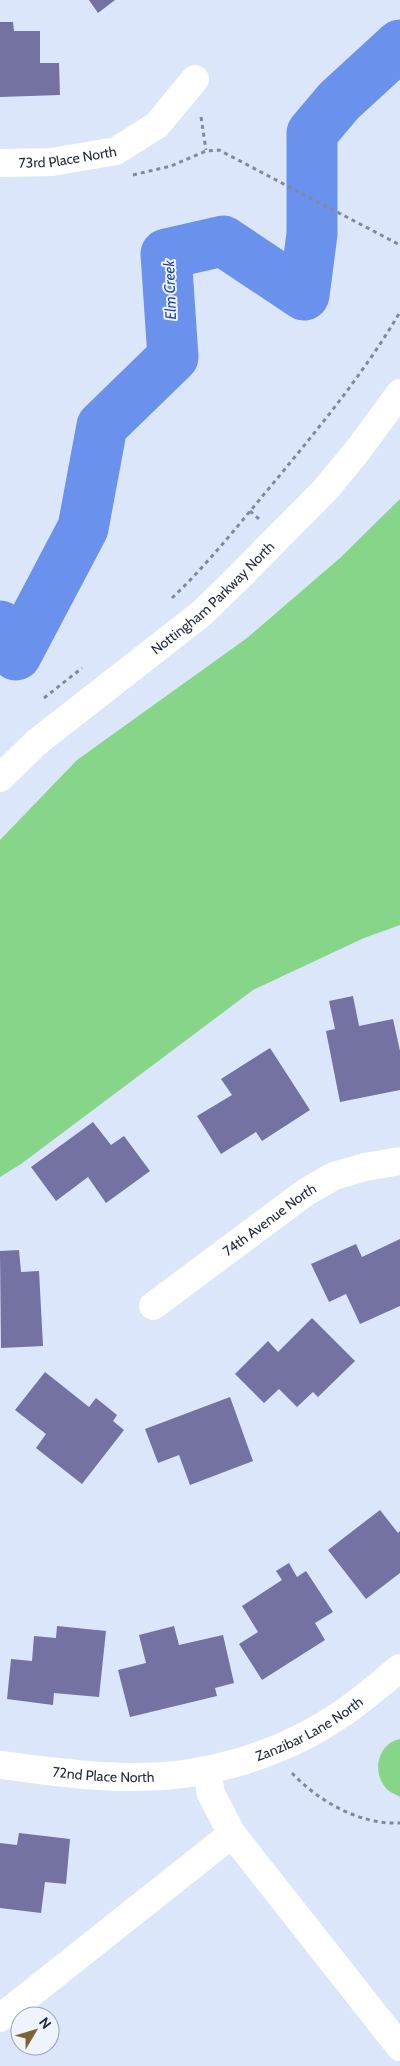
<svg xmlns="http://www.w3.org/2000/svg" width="400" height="2066" viewBox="0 0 400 2066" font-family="Cabin,sans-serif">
<rect width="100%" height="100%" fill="#dce6fa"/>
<g fill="#87d588">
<path d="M400,499V925L364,938L253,990L21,1164L0,1177V840L77,760L247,638L340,558Z"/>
<path d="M400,1739V1797C397,1795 392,1793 389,1791C371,1776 376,1744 400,1739Z"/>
</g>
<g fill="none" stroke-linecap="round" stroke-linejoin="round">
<path stroke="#6a92ed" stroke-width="51" d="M0,626L16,655L83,528L102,426L173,357L166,254L223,241L304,295L312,234V133L339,101L400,45"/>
</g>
<g fill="#7372a2">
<path d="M89,0H115L98,13Z"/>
<path d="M0,22H13L14,31H40V63H59L60,95L0,97Z"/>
<path d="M353,996L359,1026L393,1019L400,1051V1090L340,1102L326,1031L335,1029L329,1001Z"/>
<path d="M270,1048L310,1110L262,1141L256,1132L221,1154L197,1116L232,1095L221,1079Z"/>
<path d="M93,1122L111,1145L124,1136L150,1171L106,1203L88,1177L56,1201L31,1167Z"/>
<path d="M400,1239V1306L360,1324L346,1294L329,1302L311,1264L356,1244L362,1257Z"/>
<path d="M19,1250L21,1272L39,1271L43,1346L1,1348L0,1251Z"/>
<path d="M312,1318L355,1361L318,1397L313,1392L297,1407L279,1389L264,1403L235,1374L268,1341L278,1352Z"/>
<path d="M45,1372L89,1407L96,1398L117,1415L113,1421L124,1430L82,1484L36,1448L46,1434L15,1410Z"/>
<path d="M230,1397L253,1461L190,1485L179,1455L158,1463L145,1429Z"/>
<path d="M380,1510L398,1533L400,1531V1573L366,1599L328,1550Z"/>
<path d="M289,1563L297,1577L306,1571L333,1612L315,1623L325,1640L262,1680L239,1644L258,1632L242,1606L282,1580L276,1571Z"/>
<path d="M57,1626L106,1631L99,1697L54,1693L53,1705L7,1699L11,1659L32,1661L34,1636L56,1638Z"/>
<path d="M174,1626L179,1645L223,1635L234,1683L215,1688L217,1696L130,1717L118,1670L146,1663L139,1635Z"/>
<path d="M19,1833L70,1839L66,1884L45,1882L41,1913L0,1908V1843L17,1845Z"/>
</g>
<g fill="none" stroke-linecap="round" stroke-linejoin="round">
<g stroke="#818a9d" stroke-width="3" stroke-dasharray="4 4" stroke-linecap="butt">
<path d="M201,117L206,150"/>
<path d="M133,175L171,166L206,151L219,150L400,245"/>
<path d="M250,511L259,519"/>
<path d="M172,598C208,564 239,524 271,486C317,430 363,375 400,312"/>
<path d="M44,698L82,668"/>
<path d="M292,1773C318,1801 360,1825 400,1823"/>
</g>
<g stroke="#fff" stroke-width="28">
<path id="s1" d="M0,163L52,162L116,151L157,125L195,79"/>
<path id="s2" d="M0,778L37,742L202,613L233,583L326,489L358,450L400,393"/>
<path id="s3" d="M153,1306L306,1192L334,1176L365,1167L400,1161"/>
<path id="s4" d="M0,1765C42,1770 86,1777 128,1777C202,1779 279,1756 340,1715C361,1701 380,1684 400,1668"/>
<path d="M207,1771L211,1794L232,1834L400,2047"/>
<path d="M0,2018L232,1834"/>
</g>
</g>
<g text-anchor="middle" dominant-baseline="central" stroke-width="4" stroke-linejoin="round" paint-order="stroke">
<g font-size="14" fill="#1f273a" stroke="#eef3fe">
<text stroke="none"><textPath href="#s1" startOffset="68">73rd Place North</textPath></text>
<text stroke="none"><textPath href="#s2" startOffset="279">Nottingham Parkway North</textPath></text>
<text stroke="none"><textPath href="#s3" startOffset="145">74th Avenue North</textPath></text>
<text stroke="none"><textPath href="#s4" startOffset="319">Zanzibar Lane North</textPath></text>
<text stroke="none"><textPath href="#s4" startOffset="104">72nd Place North</textPath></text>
</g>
<g font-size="15" font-style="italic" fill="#1b41a9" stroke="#eef3fe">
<text transform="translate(170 290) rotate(-92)">Elm Creek</text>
</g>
</g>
<g transform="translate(35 2031) rotate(52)"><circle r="24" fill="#eef3fe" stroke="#9ba1b0"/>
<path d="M0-4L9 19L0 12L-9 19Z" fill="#7c6636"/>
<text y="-8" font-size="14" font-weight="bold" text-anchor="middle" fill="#1f273a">N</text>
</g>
</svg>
